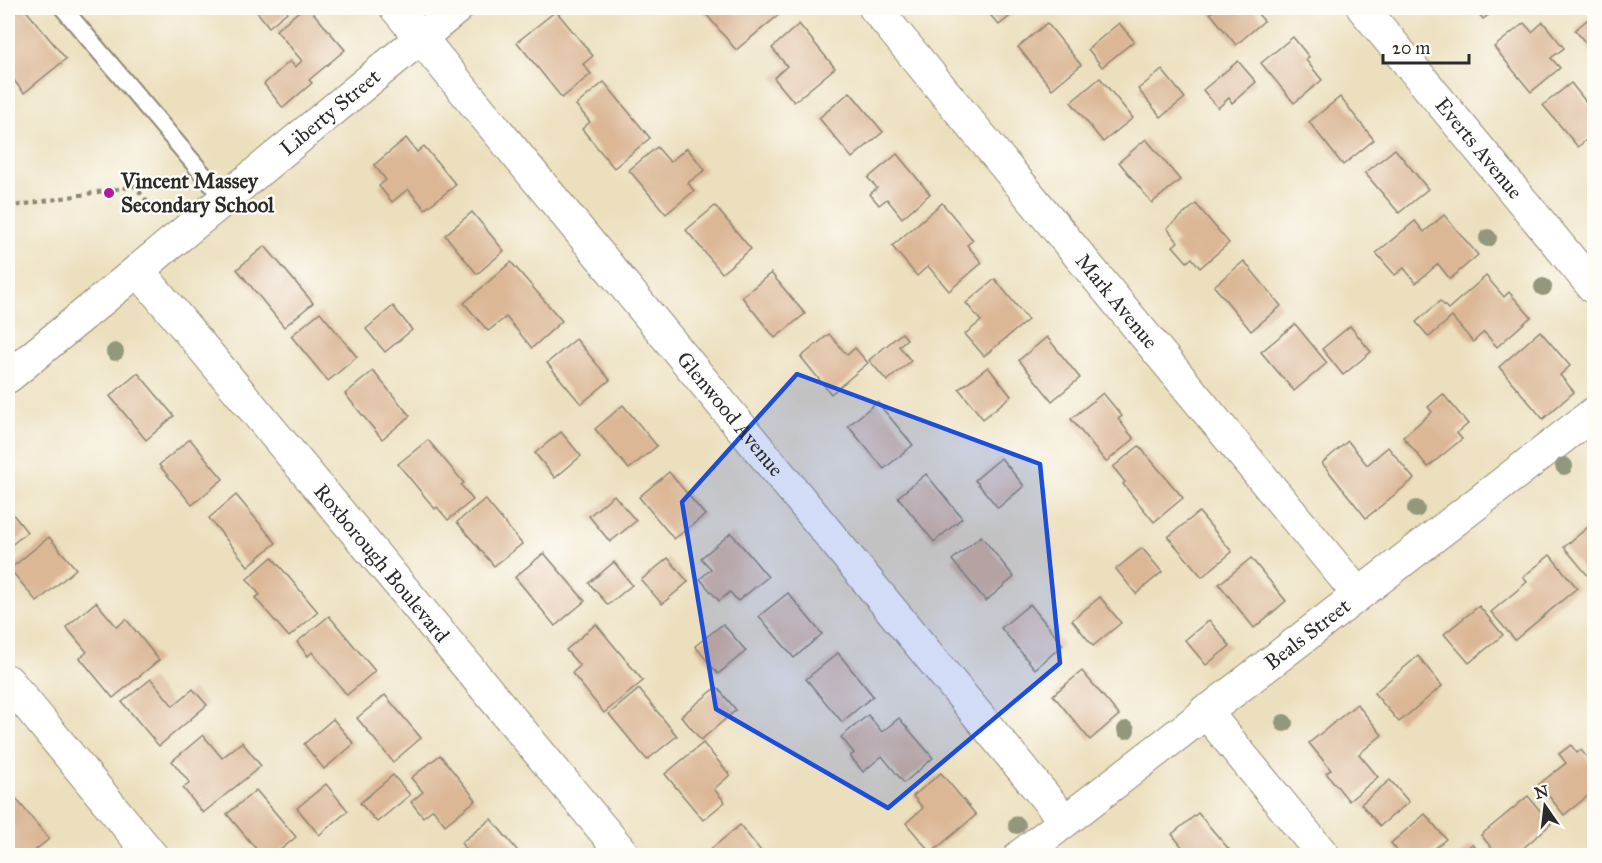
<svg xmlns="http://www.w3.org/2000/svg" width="1602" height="863" viewBox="0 0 1602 863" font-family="'IM FELL Great Primer',serif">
<rect width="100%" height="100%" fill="#fdfcf7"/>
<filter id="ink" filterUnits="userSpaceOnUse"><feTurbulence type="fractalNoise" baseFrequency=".0167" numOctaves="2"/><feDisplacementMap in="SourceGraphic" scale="12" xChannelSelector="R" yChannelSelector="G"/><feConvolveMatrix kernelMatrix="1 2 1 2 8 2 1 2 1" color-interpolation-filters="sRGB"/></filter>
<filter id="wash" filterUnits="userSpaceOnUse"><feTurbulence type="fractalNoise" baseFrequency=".008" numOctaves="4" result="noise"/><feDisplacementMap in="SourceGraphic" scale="24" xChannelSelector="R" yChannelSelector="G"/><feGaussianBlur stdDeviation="1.35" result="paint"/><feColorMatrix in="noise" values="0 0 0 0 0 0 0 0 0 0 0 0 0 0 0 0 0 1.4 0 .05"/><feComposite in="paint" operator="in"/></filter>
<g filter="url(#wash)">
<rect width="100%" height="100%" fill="#ecdfbd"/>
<g id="blocks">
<g fill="#dbb796">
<path d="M8,8H24L66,59L24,93L8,73Z"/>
<path d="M254,8H292L269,27Z"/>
<path d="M303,8H309L345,50L309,80L312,83L283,108L264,84L290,61L295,67L302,61L276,30Z"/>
<path d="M701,8H785L786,9L736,50Z"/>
<path d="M984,8H1020L999,25Z"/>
<path d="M1217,8H1253L1264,21L1236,45L1210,13Z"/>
<path d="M1474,8H1498L1483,19Z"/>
<path d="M556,11L593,56L583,64L591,74L562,98L517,42Z"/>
<path d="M1594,14V51L1593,52L1575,30Z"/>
<path d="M1543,22L1564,48L1551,58L1560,68L1531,92L1494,47L1524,23L1532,32Z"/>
<path d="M1047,23L1081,65L1052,89L1018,47Z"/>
<path d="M1119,23L1134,41L1102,67L1088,49Z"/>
<path d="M799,24L835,68L794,102L774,78L787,66L772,48Z"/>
<path d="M1293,37L1309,57L1305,59L1322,80L1294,103L1261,63Z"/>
<path d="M1238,61L1256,82L1232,103L1229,98L1218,108L1203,90Z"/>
<path d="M1162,70L1185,98L1161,117L1138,89Z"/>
<path d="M1100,78L1133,118L1103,142L1071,102Z"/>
<path d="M604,82L650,138L614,168L582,129L590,122L576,105Z"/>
<path d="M1571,83L1594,112V133L1578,147L1543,105Z"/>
<path d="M850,92L883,132L852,158L819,118Z"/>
<path d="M1340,97L1374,140L1343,165L1309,122Z"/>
<path d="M406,138L417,152L424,146L456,185L425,209L408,189L392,202L379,186L386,180L374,165Z"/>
<path d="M1146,139L1180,180L1152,203L1119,162Z"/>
<path d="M657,147L670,162L687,148L705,170L688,183L694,191L666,214L629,170Z"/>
<path d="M1395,149L1428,189L1399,213L1365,173Z"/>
<path d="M897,154L930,194L902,218L887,199L879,205L870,194L877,188L868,178Z"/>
<path d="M942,203L973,240L967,245L982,263L949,291L928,266L917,276L892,246Z"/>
<path d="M1196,204L1229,243L1200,268L1192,258L1187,262L1173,246L1178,242L1167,228Z"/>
<path d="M715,206L751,249L722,273L686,230Z"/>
<path d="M472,212L504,251L477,274L445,235Z"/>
<path d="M1444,215L1478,255L1450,279L1438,264L1416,283L1404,268L1395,275L1376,253L1415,221L1424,232Z"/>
<path d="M265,246L313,303L284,327L237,269Z"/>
<path d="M1244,261L1281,306L1251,331L1214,286Z"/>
<path d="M511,262L562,321L532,348L506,317L488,331L464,303Z"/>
<path d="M771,273L805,314L775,338L742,297Z"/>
<path d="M1486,276L1504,297L1509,292L1531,317L1497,347L1484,332L1473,342L1452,317L1429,337L1416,322L1440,301L1448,309Z"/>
<path d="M995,279L1028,320L984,356L965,334L981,321L966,303Z"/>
<path d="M393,306L412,330L385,352L366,329Z"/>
<path d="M320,312L357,357L328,381L291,336Z"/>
<path d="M1295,324L1327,363L1294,391L1261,352Z"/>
<path d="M1350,326L1371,352L1343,375L1322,349Z"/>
<path d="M1540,331L1570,366L1560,375L1574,392L1543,419L1499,367Z"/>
<path d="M902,333L907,339L899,346L911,361L887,381L869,360Z"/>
<path d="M829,334L847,355L855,348L868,363L831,394L801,357Z"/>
<path d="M1047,337L1080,378L1052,401L1019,360Z"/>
<path d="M576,339L610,380L581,404L547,363Z"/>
<path d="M988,367L1011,396L983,419L959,389Z"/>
<path d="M373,371L410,416L382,439L345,394Z"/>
<path d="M138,373L174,416L146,440L110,396Z"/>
<path d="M1103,393L1122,416L1118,419L1134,439L1106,462L1071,419Z"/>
<path d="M1443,394L1468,424L1457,433L1462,439L1428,467L1403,437L1432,412L1428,407Z"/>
<path d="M877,402L913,445L884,469L848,426Z"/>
<path d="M623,405L657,446L629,469L595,429Z"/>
<path d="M561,432L581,456L555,478L535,453Z"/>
<path d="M190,439L223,479L192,505L159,465Z"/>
<path d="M428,440L464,483L461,485L473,500L448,520L437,507L435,509L398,464Z"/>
<path d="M1348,441L1367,465L1388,447L1414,479L1366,518L1322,463Z"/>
<path d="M1139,446L1183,498L1154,522L1123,484L1125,482L1113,467Z"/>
<path d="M1001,458L1024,486L998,508L975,480Z"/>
<path d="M669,472L705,515L674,539L639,497Z"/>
<path d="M926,474L962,518L934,542L898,497Z"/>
<path d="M236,495L276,543L248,566L209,518Z"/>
<path d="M614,495L636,521L610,542L589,516Z"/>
<path d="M485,499L522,544L494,566L457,522Z"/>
<path d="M8,508L27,532L8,548Z"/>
<path d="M1199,512L1232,552L1202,577L1168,537Z"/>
<path d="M1594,522V572L1589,577L1564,547Z"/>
<path d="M731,533L768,577L738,601L730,592L719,601L700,579L711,569L701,558Z"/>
<path d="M981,536L1014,577L986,601L952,560Z"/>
<path d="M49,537L76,569L37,602L10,569Z"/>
<path d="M1142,548L1162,572L1136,594L1116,569Z"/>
<path d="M544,553L585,601L555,626L515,577Z"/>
<path d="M1550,555L1577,588L1515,640L1491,612L1527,582L1523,577Z"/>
<path d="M272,557L318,612L289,637L255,598L260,595L247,579Z"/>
<path d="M668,558L688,582L662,604L641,580Z"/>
<path d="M1251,558L1286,601L1254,628L1219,584Z"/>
<path d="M614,562L632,585L608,605L589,583Z"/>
<path d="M788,593L822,634L794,658L759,616Z"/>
<path d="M1100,597L1121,623L1093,646L1072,620Z"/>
<path d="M96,602L117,627L126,619L159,660L113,698L80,658L87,652L66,627Z"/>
<path d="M1030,604L1063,645L1035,669L1001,628Z"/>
<path d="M1479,606L1503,635L1469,663L1444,634Z"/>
<path d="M329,616L375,671L347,695L312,652L308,656L297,642Z"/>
<path d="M1209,620L1230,646L1206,665L1185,640Z"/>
<path d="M596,624L643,681L604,713L572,673L580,666L566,650Z"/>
<path d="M723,624L746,651L718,674L695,646Z"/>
<path d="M838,653L873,696L842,722L806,679Z"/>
<path d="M1418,656L1442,686L1399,722L1374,693Z"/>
<path d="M1082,671L1119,715L1090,740L1053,695Z"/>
<path d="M151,679L173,706L193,689L207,705L159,746L122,702Z"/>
<path d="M717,687L736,710L701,740L681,716Z"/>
<path d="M639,689L677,736L647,760L609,714Z"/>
<path d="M385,695L421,738L393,762L357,718Z"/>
<path d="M1357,704L1382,735L1359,754L1378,777L1349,801L1326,773L1331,770L1309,743Z"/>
<path d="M868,715L882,732L899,718L933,758L904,783L882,756L863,772L850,756L854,753L841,737Z"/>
<path d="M333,719L354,744L324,769L304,744Z"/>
<path d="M203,735L222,758L242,742L261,766L203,813L183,788L190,783L172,761Z"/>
<path d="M703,743L730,775L714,789L725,802L703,820L665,774Z"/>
<path d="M1571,745L1577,753L1581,750L1594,766V791L1564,815L1539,784L1566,763L1559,754Z"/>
<path d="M440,755L476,800L445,825L433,809L423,817L411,802L423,792L411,778Z"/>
<path d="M941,773L976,815L931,853L906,823L923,808L913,796Z"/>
<path d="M393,775L410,795L377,822L360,803Z"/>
<path d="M1390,780L1409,802L1380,826L1361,804Z"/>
<path d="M326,784L348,811L319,835L297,808Z"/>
<path d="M256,790L296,837L273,856H262L227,814Z"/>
<path d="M14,796L49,839L28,856H15L8,846V801Z"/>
<path d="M1528,796L1551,824L1514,856H1498L1481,835Z"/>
<path d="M1198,813L1232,853L1229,856H1189L1172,834Z"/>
<path d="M1425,814L1446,839L1426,856H1401L1391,843Z"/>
<path d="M491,819L522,856H471L461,843Z"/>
<path d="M740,825L765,856H716L711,849Z"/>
<path d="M1472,844L1482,856H1458Z"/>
</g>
</g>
</g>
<g filter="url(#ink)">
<use href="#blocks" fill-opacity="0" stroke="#8c8574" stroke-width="1.5"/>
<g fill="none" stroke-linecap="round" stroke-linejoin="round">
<g stroke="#8c8574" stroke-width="20">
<path id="service" d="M63,8L224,199"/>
</g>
<g stroke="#8c8574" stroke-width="34">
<g id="minor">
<path id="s1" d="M396,8L1065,821"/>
<path id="s2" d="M875,8L1358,594"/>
<path id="s3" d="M1363,8L1594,288"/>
<path id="s4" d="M138,270L625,856"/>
<path id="s5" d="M8,377L457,8"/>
<path d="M8,681L152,856"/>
<path d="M1205,711L1324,856"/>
<path id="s6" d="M1020,856L1594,413"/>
</g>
</g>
<path stroke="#8c8574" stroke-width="4" stroke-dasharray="4.5 4.5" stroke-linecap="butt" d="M8,207L135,186L156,213"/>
<use href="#service" stroke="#fff" stroke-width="16"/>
<use href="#minor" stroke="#fff" stroke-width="32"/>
</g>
<g fill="#93987c">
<circle cx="1488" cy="238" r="9"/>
<circle cx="1543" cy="287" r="9"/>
<circle cx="115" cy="352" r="9"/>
<circle cx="1564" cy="466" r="9"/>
<circle cx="1416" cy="509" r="9"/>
<circle cx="1284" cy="723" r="9"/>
<circle cx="1126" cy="730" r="9"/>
<circle cx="1017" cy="825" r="9"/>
</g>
</g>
<path fill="#1d4ed8" fill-opacity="0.2" stroke="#1d4ed8" stroke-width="4.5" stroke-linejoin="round" d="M797,374L1040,464L1060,663L888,808L716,709L682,502Z"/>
<circle fill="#b5179e" stroke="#fdfcf7" stroke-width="2" cx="109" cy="193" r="6"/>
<g text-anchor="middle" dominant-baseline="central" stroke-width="5" stroke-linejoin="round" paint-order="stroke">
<g font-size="21" fill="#2b2b2b" stroke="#fdfcf7">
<text stroke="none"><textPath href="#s5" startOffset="417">Liberty Street</textPath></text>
<text stroke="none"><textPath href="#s3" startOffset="182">Everts Avenue</textPath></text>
<text stroke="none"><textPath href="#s2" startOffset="380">Mark Avenue</textPath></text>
<text stroke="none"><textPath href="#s1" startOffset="526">Glenwood Avenue</textPath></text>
<text stroke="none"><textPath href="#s4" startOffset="381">Roxborough Boulevard</textPath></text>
<text stroke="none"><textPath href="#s6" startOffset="363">Beals Street</textPath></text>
</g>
<g font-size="21" font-weight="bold" fill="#2b2b2b" stroke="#fdfcf7" text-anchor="start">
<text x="121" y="181">Vincent Massey<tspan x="121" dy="24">Secondary School</tspan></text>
</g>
</g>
<rect width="1602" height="863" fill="none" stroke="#fdfcf7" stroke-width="30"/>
<g transform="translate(1545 806) rotate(346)" stroke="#fdfcf7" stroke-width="4.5" paint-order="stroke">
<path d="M0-4.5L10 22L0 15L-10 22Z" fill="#2b2b2b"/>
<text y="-9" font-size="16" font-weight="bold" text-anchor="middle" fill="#2b2b2b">N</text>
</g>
<path d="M1383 54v9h86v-9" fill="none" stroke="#2b2b2b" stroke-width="3"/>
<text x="1392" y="54" font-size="18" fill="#2b2b2b" stroke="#fdfcf7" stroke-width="4.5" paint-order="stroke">20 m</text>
</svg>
